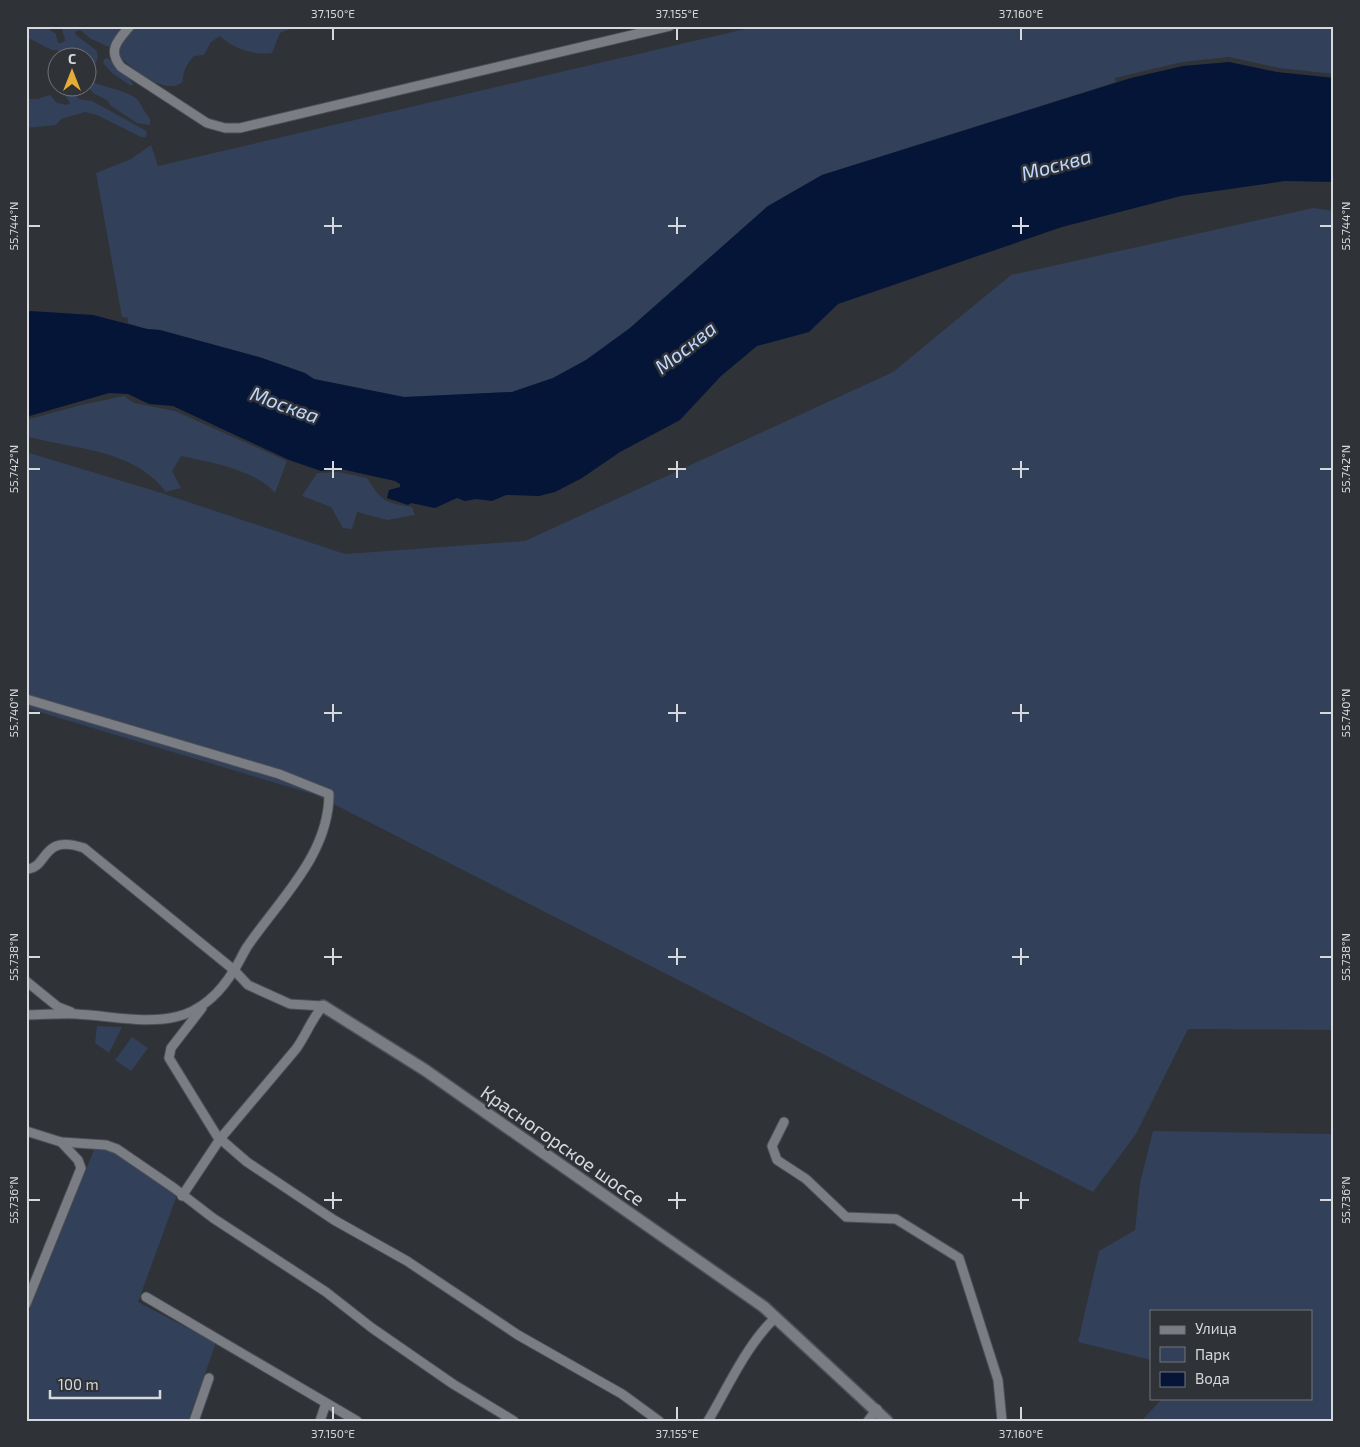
<svg xmlns="http://www.w3.org/2000/svg" width="1360" height="1447" viewBox="0 0 1360 1447" font-family="'Exo 2',sans-serif">
<rect width="100%" height="100%" fill="#2f3237"/>
<g fill="#324059">
<path d="M26,26H45L56,34L58,43H61L65,41C65,35 61,32 62,26H126L109,47L91,39L80,30L75,32L76,35L97,51C99,60 96,65 88,69V58L61,57L57,50H52L26,37Z"/>
<path d="M132,26H296L280,33L272,53C254,56 232,48 220,36L211,42L204,55L194,56C187,64 183,70 183,81C168,99 127,66 116,52Z"/>
<path d="M758,26H1334V74L1279,68L1229,57L1182,62L1115,78L1116,82L822,175L768,206L630,328L586,360L553,378L512,392L404,397L314,379L305,373L259,357L160,330L147,329L128,323V318L122,317L96,173L131,159L151,145L158,166Z"/>
<path d="M107,58C114,62 113,66 118,71C124,76 130,77 133,84L131,86L112,73L103,63L104,59Z"/>
<path d="M88,79C95,86 125,89 137,99C141,104 145,113 150,119V125L137,123L111,106L107,100L93,93L88,86Z"/>
<path d="M65,88L75,93L79,99L92,101L143,129L147,132L146,137H141L97,115L85,112L61,119L56,125L26,128V99H37L50,95L57,103L67,105L70,103L64,94L58,92Z"/>
<path d="M1313,208L1334,211V1030L1188,1029L1136,1134L1093,1192L316,795L26,708V452L155,491L345,554L525,541L893,372L1011,275Z"/>
<path d="M124,396L134,403L175,411L287,461L275,493C256,470 210,462 181,456L172,471L181,488L166,492C133,448 74,450 26,436V420L81,405Z"/>
<path d="M339,472L367,478C381,501 386,503 412,507L415,515L387,520L357,512L352,529L343,528L331,507L302,496L317,473Z"/>
<path d="M97,1026L122,1027L109,1053L95,1043Z"/>
<path d="M132,1037L148,1048L131,1071L115,1060Z"/>
<path d="M1153,1131L1334,1134V1421H1141L1163,1398H1311V1311H1151V1360L1078,1342L1099,1251L1135,1230L1140,1183Z"/>
<path d="M96,1145L122,1156L177,1195L138,1302L216,1343L188,1421H26V1318Z"/>
</g>
<path fill="#041538" d="M1229,62L1277,72L1334,78V182L1285,181L1181,196L1062,227L838,304L809,332L757,346L721,376L680,420L620,452L582,478L555,492L539,496L506,495L492,501L476,499L465,501L457,498L435,508L411,503L408,505L387,498L389,490L400,487V484L395,481L341,469L321,471L289,460L173,406L149,404L128,394L109,393L26,417V312L30,311L93,315L147,329L160,330L259,357L305,373L314,379L404,397L512,392L553,378L586,360L630,328L768,206L822,175L1131,78L1183,66Z"/>
<g fill="none" stroke-linecap="round" stroke-linejoin="round">
<g stroke="#4c4f54" stroke-width="11">
<g id="minor">
<path d="M130,26C118,40 107,50 121,67L207,123L225,128H240L670,26"/>
<path d="M26,699L279,774L329,794C329,855 279,900 247,947C242,955 239,963 234,970L248,985L290,1004L323,1006"/>
<path d="M26,869C49,869 40,833 84,848L234,970C193,1038 141,1018 76,1014C60,1013 43,1015 26,1015"/>
<path d="M26,981L58,1007L71,1012"/>
<path d="M202,1008L171,1048L169,1058L217,1136L247,1162L334,1220L407,1261L518,1335L622,1394L659,1421"/>
<path d="M784,1122L772,1146L777,1160L806,1179L846,1217L896,1219L959,1258L998,1380L1002,1421"/>
<path d="M26,1131L61,1142L106,1145L117,1149L174,1188L213,1218L326,1292L372,1328L453,1384L514,1421"/>
<path d="M182,1196L220,1139L296,1049C306,1035 312,1018 323,1006"/>
<path d="M146,1297L357,1421"/>
<path d="M26,1304L81,1168L78,1160L61,1142"/>
<path d="M194,1421L209,1378"/>
<path d="M320,1421L326,1403"/>
<path d="M708,1421C728,1387 747,1344 776,1317"/>
<path d="M868,1421L877,1409"/>
</g>
</g>
<g stroke="#4c4f54" stroke-width="14">
<path id="tertiary" d="M323,1006L425,1070L764,1307L887,1421"/>
</g>
<use href="#minor" stroke="#7a7d83" stroke-width="9"/>
<use href="#tertiary" stroke="#7a7d83" stroke-width="11"/>
</g>
<path fill="none" stroke="#d6d8db" stroke-width="2" d="M333,28V40M677,28V40M1021,28V40M333,217V234M677,217V234M1021,217V234M28,226H40M324,226H342M668,226H686M1012,226H1029M1320,226H1332M333,461V478M677,461V478M1021,461V478M28,469H40M324,469H342M668,469H686M1012,469H1029M1320,469H1332M333,704V722M677,704V722M1021,704V722M28,713H40M324,713H342M668,713H686M1012,713H1029M1320,713H1332M333,948V965M677,948V965M1021,948V965M28,957H40M324,957H342M668,957H686M1012,957H1029M1320,957H1332M333,1192V1209M677,1192V1209M1021,1192V1209M28,1200H40M324,1200H342M668,1200H686M1012,1200H1029M1320,1200H1332M333,1407V1420M677,1407V1420M1021,1407V1420"/>
<g text-anchor="middle" dominant-baseline="central" stroke-width="5" stroke-linejoin="round" paint-order="stroke">
<g font-size="19" fill="#d6d8db" stroke="#2f3237">
<text transform="translate(563 1145) rotate(35)">Красногорское шоссе</text>
</g>
<g font-size="20" font-style="italic" fill="#c0d7ff" stroke="#2f3237">
<text transform="translate(1056 164) rotate(-15)">Москва</text>
<text transform="translate(685 347) rotate(-38)">Москва</text>
<text transform="translate(285 404) rotate(20)">Москва</text>
</g>
</g>
<rect width="1360" height="1447" fill="none" stroke="#2f3237" stroke-width="55"/>
<rect x="1150" y="1310" width="162" height="90" fill="#2f3237" stroke="#727479"/>
<rect x="1160" y="1326" width="25" height="8" fill="#7a7d83" stroke="#727479"/>
<text x="1195" y="1334" font-size="15" fill="#d6d8db">Улица</text>
<rect x="1160" y="1347" width="25" height="15" fill="#324059" stroke="#727479"/>
<text x="1195" y="1360" font-size="15" fill="#d6d8db">Парк</text>
<rect x="1160" y="1372" width="25" height="15" fill="#041538" stroke="#727479"/>
<text x="1195" y="1384" font-size="15" fill="#d6d8db">Вода</text>
<g transform="translate(72 72)"><circle r="24" fill="#2f3237" stroke="#727479"/>
<path d="M0-4L9 19L0 12L-9 19Z" fill="#e6ac36"/>
<text y="-8" font-size="14" font-weight="bold" text-anchor="middle" fill="#d6d8db">С</text>
</g>
<path d="M50 1390v8h110v-8" fill="none" stroke="#d6d8db" stroke-width="2.5"/>
<text x="58" y="1390" font-size="15" fill="#d6d8db" stroke="#2f3237" stroke-width="4" paint-order="stroke">100 m</text>
<rect x="28" y="28" width="1304" height="1392" fill="none" stroke="#d6d8db" stroke-width="2"/>
<g font-size="12" text-anchor="middle" fill="#d6d8db">
<text x="333" y="18">37.150°E</text>
<text x="677" y="18">37.155°E</text>
<text x="1021" y="18">37.160°E</text>
<text transform="translate(14 226) rotate(-90)" y="4">55.744°N</text>
<text transform="translate(1346 226) rotate(-90)" y="4">55.744°N</text>
<text transform="translate(14 469) rotate(-90)" y="4">55.742°N</text>
<text transform="translate(1346 469) rotate(-90)" y="4">55.742°N</text>
<text transform="translate(14 713) rotate(-90)" y="4">55.740°N</text>
<text transform="translate(1346 713) rotate(-90)" y="4">55.740°N</text>
<text transform="translate(14 957) rotate(-90)" y="4">55.738°N</text>
<text transform="translate(1346 957) rotate(-90)" y="4">55.738°N</text>
<text transform="translate(14 1200) rotate(-90)" y="4">55.736°N</text>
<text transform="translate(1346 1200) rotate(-90)" y="4">55.736°N</text>
<text x="333" y="1438">37.150°E</text>
<text x="677" y="1438">37.155°E</text>
<text x="1021" y="1438">37.160°E</text>
</g>
</svg>
